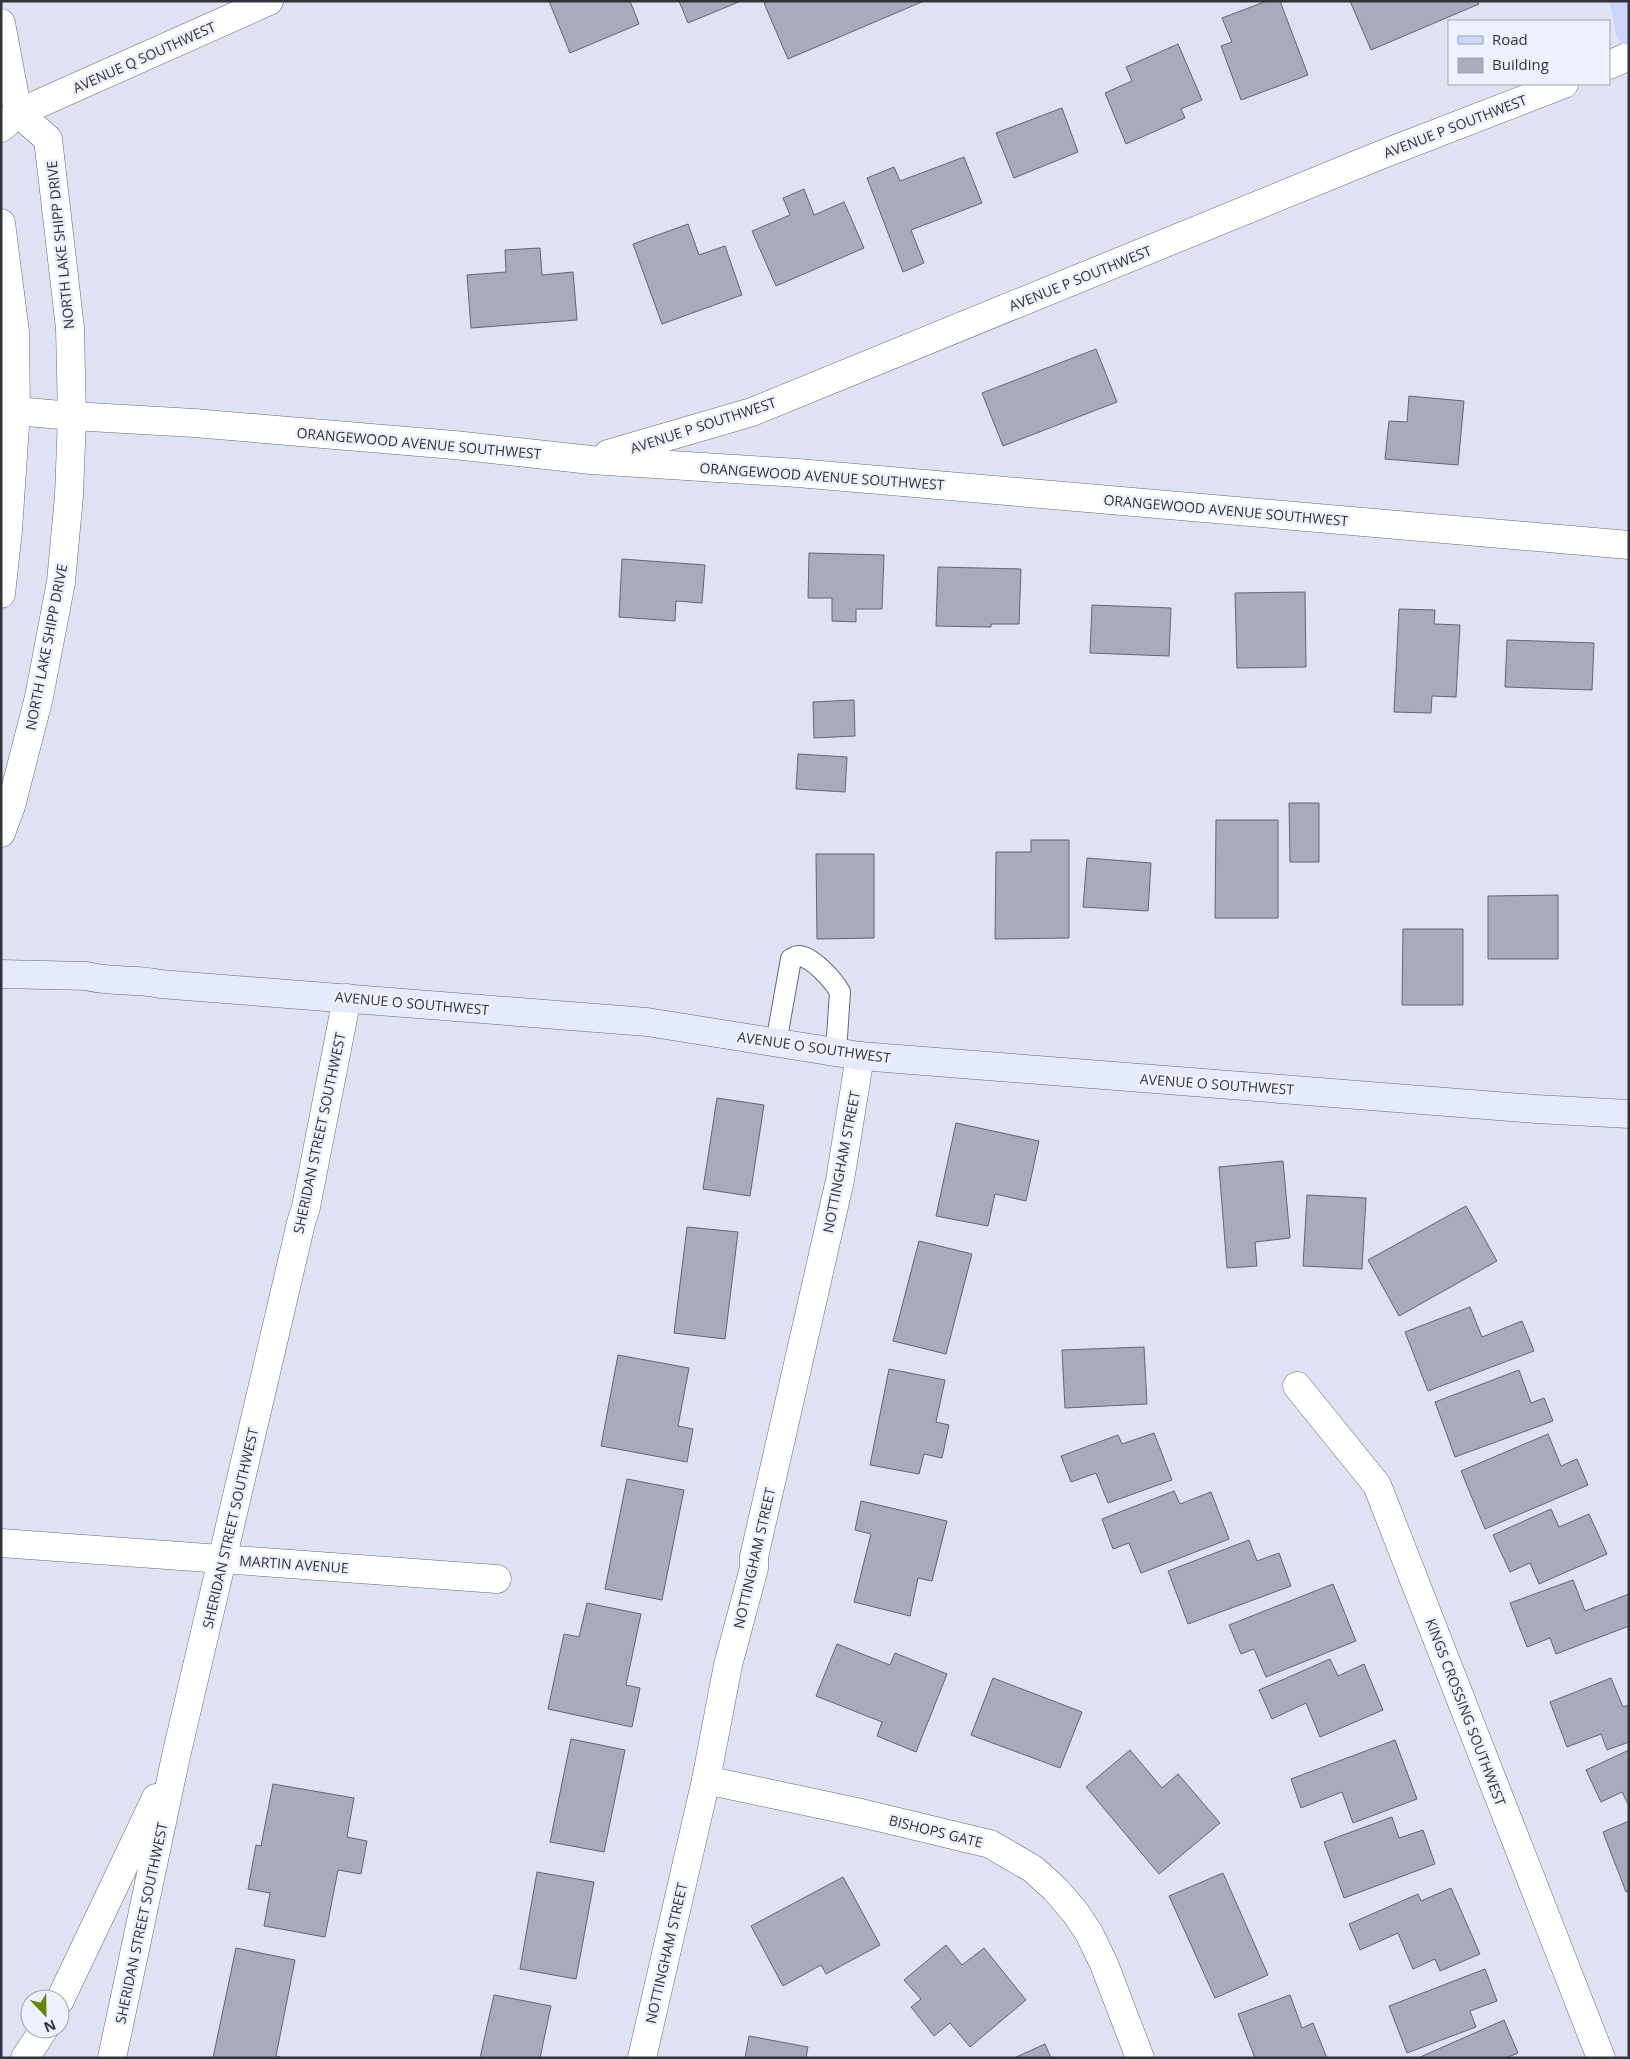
<svg xmlns="http://www.w3.org/2000/svg" width="1630" height="2059" viewBox="0 0 1630 2059" font-family="'Open Sans',sans-serif">
<rect width="100%" height="100%" fill="#dfe2f3"/>
<g fill="#a8abbb" stroke="#626573">
<path d="M549,1H630L639,24L570,53Z"/>
<path d="M679,1H741L688,23Z"/>
<path d="M769,1H924L788,59L764,3Z"/>
<path d="M1267,1H1280L1308,75L1241,100L1221,46L1232,42L1222,18Z"/>
<path d="M1350,1H1477L1479,4L1371,50Z"/>
<path d="M1178,44L1202,100L1181,109L1185,118L1126,144L1105,93L1132,81L1126,67Z"/>
<path d="M1062,108L1078,152L1014,178L996,133Z"/>
<path d="M964,157L982,203L911,230L924,263L903,272L867,178L894,167L900,181Z"/>
<path d="M804,189L814,215L844,202L864,248L776,286L752,231L790,215L783,198Z"/>
<path d="M688,224L699,255L725,246L742,295L662,324L633,244Z"/>
<path d="M540,248L542,275L573,272L577,320L471,328L467,275L506,272L505,250Z"/>
<path d="M1096,349L1117,402L1003,446L982,393Z"/>
<path d="M1409,396L1464,401L1458,465L1385,459L1389,421L1407,422Z"/>
<path d="M809,553L884,555L882,609H856V622L832,621V598H808Z"/>
<path d="M622,559L705,565L702,603L676,601L675,621L619,617Z"/>
<path d="M938,567L1021,569L1019,624H991V627L936,626Z"/>
<path d="M1305,592L1306,667L1237,668L1235,593Z"/>
<path d="M1092,605L1171,608L1169,656L1090,653Z"/>
<path d="M1399,609L1435,610L1434,624L1460,625L1456,697L1432,696L1431,713L1394,712Z"/>
<path d="M1507,640L1594,643L1592,690L1505,687Z"/>
<path d="M854,700L855,736L814,738L813,702Z"/>
<path d="M798,754L847,757L845,792L796,789Z"/>
<path d="M1289,803H1319V862H1290Z"/>
<path d="M1216,820H1278V918H1215Z"/>
<path d="M1031,840H1069V938L995,939L996,852H1031Z"/>
<path d="M816,854H874V938L817,939Z"/>
<path d="M1087,858L1151,863L1148,911L1083,907Z"/>
<path d="M1558,895V959H1488V896Z"/>
<path d="M1403,929H1463V1005H1402Z"/>
<path d="M717,1098L764,1105L750,1196L703,1189Z"/>
<path d="M956,1123L1039,1141L1026,1201L995,1194L988,1226L936,1216Z"/>
<path d="M1283,1161L1290,1238L1255,1242L1257,1266L1227,1268L1219,1167Z"/>
<path d="M1307,1195L1366,1198L1362,1269L1303,1266Z"/>
<path d="M1466,1206L1497,1261L1399,1316L1368,1260Z"/>
<path d="M687,1227L738,1232L725,1339L674,1333Z"/>
<path d="M919,1241L972,1254L946,1354L893,1341Z"/>
<path d="M1470,1307L1482,1337L1522,1321L1534,1351L1428,1391L1405,1332Z"/>
<path d="M1144,1347L1147,1404L1065,1408L1062,1350Z"/>
<path d="M618,1355L689,1368L678,1426L693,1429L687,1462L601,1446Z"/>
<path d="M889,1369L945,1380L936,1422L949,1425L942,1458L924,1454L919,1474L870,1465Z"/>
<path d="M1519,1370L1531,1403L1544,1398L1553,1421L1455,1457L1435,1402Z"/>
<path d="M1154,1433L1172,1480L1108,1503L1096,1473L1071,1482L1061,1456L1118,1435L1122,1444Z"/>
<path d="M1548,1434L1561,1466L1577,1459L1588,1485L1485,1529L1461,1471Z"/>
<path d="M627,1479L684,1490L662,1600L605,1589Z"/>
<path d="M1174,1491L1180,1504L1211,1492L1229,1539L1141,1573L1129,1543L1113,1549L1102,1519Z"/>
<path d="M861,1501L947,1521L932,1581L918,1578L910,1616L854,1602L871,1534L855,1530Z"/>
<path d="M1551,1509L1559,1527L1589,1514L1607,1554L1539,1584L1530,1563L1510,1572L1493,1535Z"/>
<path d="M1249,1540L1257,1561L1279,1553L1291,1586L1188,1624L1168,1571Z"/>
<path d="M1573,1580L1585,1611L1629,1594V1626L1556,1654L1550,1638L1527,1647L1510,1603Z"/>
<path d="M1333,1584L1356,1641L1266,1677L1254,1649L1241,1654L1229,1625Z"/>
<path d="M587,1603L641,1614L626,1685L640,1688L632,1727L548,1709L564,1634L579,1637Z"/>
<path d="M837,1644L890,1665L895,1653L947,1674L916,1752L877,1736L882,1722L816,1696Z"/>
<path d="M1330,1659L1338,1676L1364,1664L1383,1710L1320,1737L1306,1703L1272,1719L1259,1690Z"/>
<path d="M993,1678L1082,1712L1060,1768L971,1735Z"/>
<path d="M1611,1678L1623,1707L1629,1705V1742L1607,1750L1601,1734L1567,1747L1550,1702Z"/>
<path d="M571,1739L625,1750L604,1852L550,1842Z"/>
<path d="M1395,1740L1417,1799L1353,1823L1342,1792L1301,1808L1291,1779Z"/>
<path d="M1130,1750L1162,1788L1178,1774L1220,1823L1159,1874L1086,1787Z"/>
<path d="M1629,1750V1806L1622,1792L1601,1802L1586,1770Z"/>
<path d="M273,1784L354,1798L347,1837L367,1841L361,1874L338,1870L325,1937L264,1926L270,1893L248,1889L256,1845L261,1846Z"/>
<path d="M1392,1817L1399,1838L1423,1830L1435,1864L1344,1898L1324,1842Z"/>
<path d="M1629,1821V1891L1626,1892L1603,1832Z"/>
<path d="M537,1872L594,1882L576,1979L520,1969Z"/>
<path d="M1223,1873L1268,1975L1215,1998L1169,1896Z"/>
<path d="M843,1877L880,1945L826,1974L821,1965L783,1986L751,1926Z"/>
<path d="M1451,1888L1480,1954L1440,1971L1435,1959L1413,1969L1398,1933L1360,1950L1349,1924L1418,1894L1421,1901Z"/>
<path d="M946,1945L962,1965L984,1948L1026,2000L970,2047L950,2023L934,2036L911,2007L921,1999L904,1980Z"/>
<path d="M236,1948L295,1960L276,2056L283,2058H213Z"/>
<path d="M1485,1969L1497,2001L1470,2011L1476,2027L1407,2053L1389,2006Z"/>
<path d="M494,1995L551,2006L540,2058H480Z"/>
<path d="M1290,1995L1302,2028L1313,2023L1327,2058H1255L1238,2014Z"/>
<path d="M1504,2020L1518,2053L1506,2058H1418Z"/>
<path d="M749,2036L808,2047L806,2058H745Z"/>
<path d="M1045,2044L1051,2058H1014Z"/>
</g>
<g fill="none" stroke-linecap="round" stroke-linejoin="round">
<g stroke="#656876" stroke-width="22">
<path id="lane" d="M776,1043L791,959C793,958 796,956 798,956C811,955 834,981 840,992L836,1052"/>
</g>
<g stroke="#656876" stroke-width="29">
<g id="street">
<path d="M1,23L18,113L48,139L70,328L72,416L69,496L61,582L39,697L11,806L1,833"/>
<path d="M1609,65L1629,56"/>
<path d="M1,128L18,113L269,1"/>
<path d="M1,223L15,332L16,411L8,530L1,594"/>
<path d="M16,411L72,416L194,423L454,445L591,460L798,473L1629,545"/>
<path d="M608,454L752,412L1383,154L1564,84"/>
<path d="M1297,1386L1377,1485L1601,2058"/>
<path d="M1,1543L497,1579"/>
<path d="M706,1780L861,1813L990,1844L1033,1869L1055,1889L1075,1912L1089,1933L1104,1964L1140,2058"/>
<path d="M60,2000L156,1798"/>
<path d="M25,2058L44,2029"/>
<path d="M112,2058L176,1756L301,1223L306,1207L347,998"/>
<path d="M642,2058L706,1780L728,1665L754,1568V1557L840,1180L860,1056"/>
</g>
</g>
<g stroke="#656876" stroke-width="29">
<path id="secondary" d="M1,974L87,976C111,983 136,978 160,984L647,1022L860,1056L1536,1109L1629,1114"/>
</g>
<g stroke="#fff" stroke-width="29">
<path id="primary" d="M1623,1L1629,31"/>
</g>
<use href="#lane" stroke="#fff" stroke-width="20"/>
<use href="#street" stroke="#fff" stroke-width="28"/>
<use href="#secondary" stroke="#e6eafd" stroke-width="28"/>
<use href="#primary" stroke="#ced5fb" stroke-width="28"/>
</g>
<g text-anchor="middle" dominant-baseline="central" stroke-width="5" stroke-linejoin="round" paint-order="stroke">
<g font-size="14" fill="#32333a" stroke="#edf0fd">
<text transform="translate(144 57) rotate(-24)">AVENUE Q SOUTHWEST</text>
<text transform="translate(1455 126) rotate(-21)">AVENUE P SOUTHWEST</text>
<text transform="translate(60 245) rotate(-96)">NORTH LAKE SHIPP DRIVE</text>
<text transform="translate(1080 278) rotate(-22)">AVENUE P SOUTHWEST</text>
<text transform="translate(703 425) rotate(-18)">AVENUE P SOUTHWEST</text>
<text transform="translate(419 443) rotate(5)">ORANGEWOOD AVENUE SOUTHWEST</text>
<text transform="translate(822 476) rotate(4)">ORANGEWOOD AVENUE SOUTHWEST</text>
<text transform="translate(1226 510) rotate(5)">ORANGEWOOD AVENUE SOUTHWEST</text>
<text transform="translate(46 647) rotate(-79)">NORTH LAKE SHIPP DRIVE</text>
<text transform="translate(412 1003) rotate(5)">AVENUE O SOUTHWEST</text>
<text transform="translate(814 1047) rotate(8)">AVENUE O SOUTHWEST</text>
<text transform="translate(1217 1084) rotate(4)">AVENUE O SOUTHWEST</text>
<text transform="translate(319 1133) rotate(-78)">SHERIDAN STREET SOUTHWEST</text>
<text transform="translate(841 1162) rotate(-79)">NOTTINGHAM STREET</text>
<text transform="translate(230 1528) rotate(-77)">SHERIDAN STREET SOUTHWEST</text>
<text transform="translate(754 1558) rotate(-77)">NOTTINGHAM STREET</text>
<text transform="translate(294 1564) rotate(4)">MARTIN AVENUE</text>
<text transform="translate(1466 1712) rotate(69)">KINGS CROSSING SOUTHWEST</text>
<text transform="translate(936 1831) rotate(14)">BISHOPS GATE</text>
<text transform="translate(141 1923) rotate(-78)">SHERIDAN STREET SOUTHWEST</text>
<text transform="translate(666 1953) rotate(-77)">NOTTINGHAM STREET</text>
</g>
</g>
<rect width="1630" height="2059" fill="none" stroke="#32333a" stroke-width="5"/>
<rect x="1448" y="20" width="162" height="65" fill="#edf0fd" stroke="#a2a4af"/>
<rect x="1458" y="36" width="25" height="8" fill="#ced5fb" stroke="#a2a4af"/>
<text x="1492" y="45" font-size="15" fill="#32333a">Road</text>
<rect x="1458" y="58" width="25" height="15" fill="#a8abbb" stroke="#a2a4af"/>
<text x="1492" y="70" font-size="15" fill="#32333a">Building</text>
<g transform="translate(45 2014) rotate(158)"><circle r="24" fill="#edf0fd" stroke="#a2a4af"/>
<path d="M0-4L9 19L0 12L-9 19Z" fill="#638707"/>
<text y="-8" font-size="14" font-weight="bold" text-anchor="middle" fill="#32333a">N</text>
</g>
</svg>
